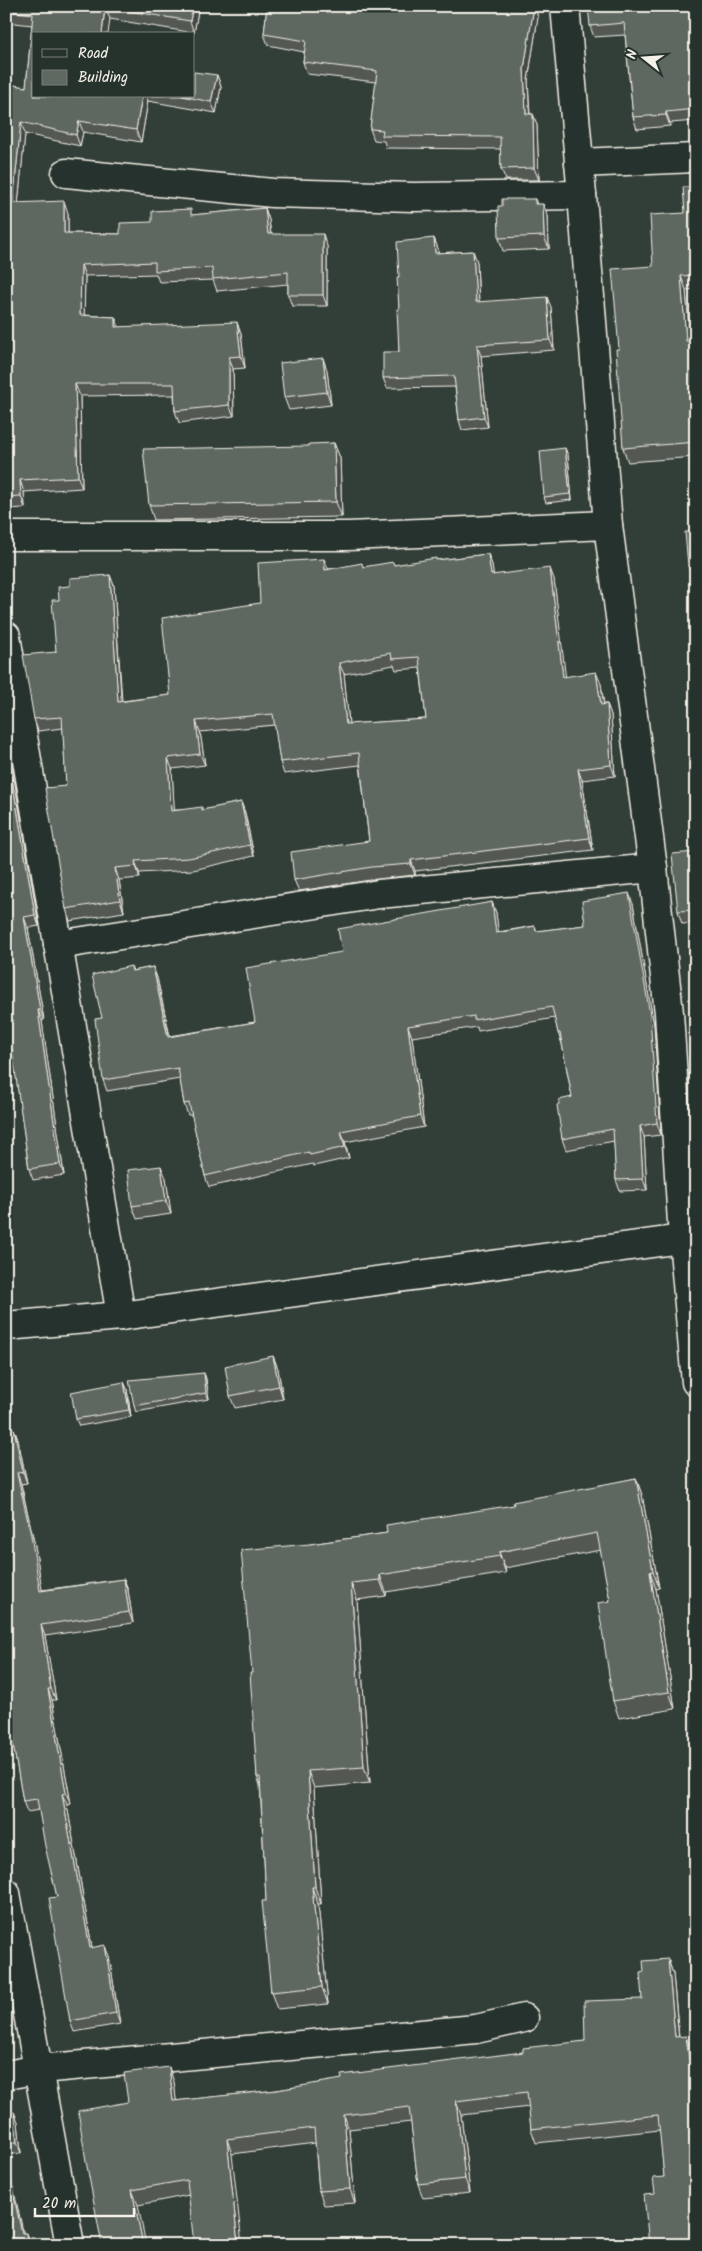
<svg xmlns="http://www.w3.org/2000/svg" width="702" height="2251" viewBox="0 0 702 2251" font-family="Kalam,sans-serif">
<rect width="100%" height="100%" fill="#323e38"/>
<filter id="ink" filterUnits="userSpaceOnUse"><feTurbulence type="fractalNoise" baseFrequency=".02" numOctaves="2"/><feDisplacementMap in="SourceGraphic" scale="10" xChannelSelector="R" yChannelSelector="G"/><feConvolveMatrix kernelMatrix="1 2 1 2 8 2 1 2 1" color-interpolation-filters="sRGB"/></filter>
<g filter="url(#ink)">
<g fill="none" stroke-linecap="round" stroke-linejoin="round">
<g stroke="#f4f1e8" stroke-width="31">
<g id="minor">
<path d="M565,6L582,195L608,525L653,868L669,1013L683,1239L696,1382"/>
<path d="M579,163L696,158"/>
<path d="M66,173L273,193L413,197L582,195"/>
<path d="M6,536H348L608,525"/>
<path d="M6,636L121,1316"/>
<path d="M58,945L379,894L653,868"/>
<path d="M6,1893L70,2245"/>
<path d="M6,2075L40,2069L476,2029L524,2018"/>
</g>
</g>
<g stroke="#f4f1e8" stroke-width="31">
<path id="tertiary" d="M6,1326L121,1316L696,1237"/>
</g>
<use href="#minor" stroke="#26332d" stroke-width="28"/>
<use href="#tertiary" stroke="#26332d" stroke-width="28"/>
</g>
<g fill="#525953" stroke="#f4f1e8" fill-rule="evenodd">
<path d="M6,6H199L194,33L110,19L34,96H194L217,75L221,87L216,113L148,101L141,142L83,132L80,146L25,134L18,203L68,213V233L120,234L152,222L193,215L265,208L269,220L271,234L327,246V306H292L288,295V284L217,291L213,280L159,282L156,274L85,276L84,315L115,317L119,327L241,334L245,368L233,369L234,416L179,423L175,411L174,395L80,396L82,488L24,492L25,508L6,509V94L26,87L32,25L6,22Z"/>
<path d="M260,6H534L538,17L528,80L530,114H533L537,125L539,180H506L501,169V149L386,148L384,141L374,140L370,129L376,82L307,74L303,62L304,52L268,45L264,34L267,7Z"/>
<path d="M696,6V121L670,123V126L637,129L633,117L625,35L594,37L590,26Z"/>
<path d="M696,187V289L686,290L690,341L696,340V457L628,462L623,448L619,349L653,266L685,213Z"/>
<path d="M535,199L537,204L548,216L549,249L503,251L499,238L502,206Z"/>
<path d="M434,238L438,249V253L473,251L477,262L479,302L551,307L554,350L481,356L488,427L462,430L459,420L455,387L387,388L383,378L399,352V277Z"/>
<path d="M327,370L331,405L289,410L284,397Z"/>
<path d="M334,443L340,458L342,517L154,520L149,505L309,446Z"/>
<path d="M568,455L572,500L546,503L544,497Z"/>
<path d="M696,532V578H693L688,566Z"/>
<path d="M488,554L492,565L493,575L554,579L565,677L601,684L604,704H607L611,715L615,776L582,780L593,850L415,871V875L377,879L299,891L294,880L369,841L360,765L284,774L280,762L275,725L200,732L205,765L172,769L174,810H203L241,802L245,813L254,856L193,870L139,873L140,878L119,880L124,912L70,921L66,909V786L63,728L38,731L34,719L56,652L59,600L70,586L110,575L114,586L122,701L170,695L260,603L328,569L394,565ZM394,665L396,670L420,668L426,719L349,724L344,674Z"/>
<path d="M6,731L39,926L28,928L44,1020L42,1021L64,1175L33,1180L29,1169L14,1060L6,1061Z"/>
<path d="M696,852V923L682,924L678,911Z"/>
<path d="M492,902L496,913L498,932L535,926L537,931L585,925L633,904L654,1026L661,1135L644,1137L647,1190L620,1191L616,1180L614,1141L566,1150L562,1139L559,1104L572,1097L562,1044L558,1033L555,1018L478,1031L477,1027L412,1037L424,1127L345,1142L349,1158L314,1166L313,1164L209,1187L205,1176L192,1115H188L184,1104L180,1079L107,1091L103,1080L102,1018L131,966L133,971L153,967L157,978L170,1036L255,1022L342,952Z"/>
<path d="M166,1178L171,1214L137,1219L132,1206Z"/>
<path d="M273,1356L278,1369L283,1399L235,1408L230,1396Z"/>
<path d="M204,1373L206,1379L209,1399L136,1412L134,1406Z"/>
<path d="M124,1382L127,1389L131,1417L79,1426L76,1419Z"/>
<path d="M14,1429L18,1440L27,1483L21,1484L35,1546L42,1590L124,1579L128,1590L133,1623L45,1636L56,1700H52L71,1804L67,1805L92,1947L109,1956L120,2024L74,2032L70,2021L57,1897L39,1810L27,1812L23,1801L7,1708H6V1430Z"/>
<path d="M636,1478L642,1495L659,1588L656,1589L675,1709L619,1718L613,1701L610,1601L601,1550L505,1568L506,1573L386,1592V1596L357,1600L370,1783L314,1788L321,1904H318L328,2004L277,2009L271,1992L260,1785L257,1777L252,1673L310,1544L387,1533Z"/>
<path d="M668,1959L673,1974L679,2037L691,2050L696,2245L655,2194L664,2177L660,2130L536,2143L531,2129L529,2107L461,2115L470,2193L423,2198L418,2184L411,2122L349,2129L355,2203L324,2205L319,2191L315,2143L232,2154L189,2195L138,2205L102,2245L128,2102L174,2082L176,2101L277,2090L523,2052L585,2041L642,1999L644,1972Z"/>
<path d="M14,2112L18,2122L21,2153L6,2155V2113Z"/>
</g>
<g fill="#424944" stroke="#f4f1e8">
<path d="M193,6H199L194,33L190,21Z"/>
<path d="M534,6L538,17L528,80L530,125L526,114L524,69Z"/>
<path d="M105,7L110,19L108,34H102Z"/>
<path d="M217,75L221,87L216,113L211,102Z"/>
<path d="M142,96H146L148,101L141,142L136,130Z"/>
<path d="M666,112L670,123V126L666,115Z"/>
<path d="M533,114L537,125L539,180L534,168Z"/>
<path d="M79,121L83,132L80,146L76,135Z"/>
<path d="M21,122L25,134L17,215L13,203Z"/>
<path d="M64,201L68,213V244L64,233Z"/>
<path d="M543,204L548,216L549,249L544,236Z"/>
<path d="M265,208L269,220L272,246L268,234Z"/>
<path d="M323,234L327,246V306L323,295Z"/>
<path d="M434,238L438,249L439,264L435,253Z"/>
<path d="M473,251L477,262L479,312L476,302Z"/>
<path d="M81,265L85,276L84,326L80,315Z"/>
<path d="M681,276L686,290L691,355L686,341Z"/>
<path d="M547,297L551,307L554,350L550,340Z"/>
<path d="M115,317L119,328L115,327Z"/>
<path d="M237,322L241,334L245,368L241,356Z"/>
<path d="M477,345L481,356L488,427L484,417Z"/>
<path d="M229,357L233,369L234,416L229,405Z"/>
<path d="M323,358L327,370L331,405L327,392Z"/>
<path d="M75,384L80,396L82,488L78,477Z"/>
<path d="M334,443L340,458L342,517L336,502Z"/>
<path d="M565,448L568,455L572,500L570,494Z"/>
<path d="M20,480L24,492L25,508L21,496Z"/>
<path d="M488,554L492,565L495,587L491,575Z"/>
<path d="M324,559L329,571L325,570Z"/>
<path d="M550,568L554,579L567,689L563,677Z"/>
<path d="M110,575L114,586L122,713L118,702Z"/>
<path d="M339,663L344,674L350,735L346,724Z"/>
<path d="M596,672L601,684L605,716L601,705Z"/>
<path d="M607,704L611,715L615,776L611,765Z"/>
<path d="M196,721L200,732L205,765L200,754Z"/>
<path d="M6,731L39,926L35,915L6,744Z"/>
<path d="M168,758L172,769L175,822L171,811Z"/>
<path d="M578,769L582,780L593,850L589,838Z"/>
<path d="M241,802L245,813L254,856L250,845Z"/>
<path d="M411,860L415,871V875L411,864Z"/>
<path d="M135,861L139,873L140,878L136,866Z"/>
<path d="M115,868L119,880L124,912L120,900Z"/>
<path d="M629,893L633,904L654,1026L661,1135L657,1123Z"/>
<path d="M492,902L496,913L500,944L496,933Z"/>
<path d="M24,917L28,928L44,1020L40,1010Z"/>
<path d="M153,967L157,978L172,1048L168,1037Z"/>
<path d="M38,1010L42,1021L64,1175L60,1164Z"/>
<path d="M408,1026L412,1037L424,1127L420,1116Z"/>
<path d="M640,1126L644,1137L647,1190L643,1179Z"/>
<path d="M341,1131L345,1142L349,1158L345,1147Z"/>
<path d="M161,1166L166,1178L171,1214L166,1201Z"/>
<path d="M273,1356L278,1369L283,1399L279,1386Z"/>
<path d="M204,1373L206,1379L209,1399L206,1393Z"/>
<path d="M124,1382L127,1389L131,1417L129,1410Z"/>
<path d="M14,1429L18,1440L27,1483L23,1472Z"/>
<path d="M17,1473L21,1484L35,1546L44,1602L40,1591Z"/>
<path d="M636,1478L642,1495L659,1588L653,1571Z"/>
<path d="M499,1552L505,1568L506,1573L500,1556Z"/>
<path d="M650,1572L656,1589L675,1709L669,1692Z"/>
<path d="M380,1575L386,1592V1596L380,1580Z"/>
<path d="M124,1579L128,1590L133,1623L129,1612Z"/>
<path d="M351,1583L357,1600L370,1783L364,1767Z"/>
<path d="M41,1625L45,1636L56,1700L51,1689Z"/>
<path d="M48,1689L52,1700L71,1804L66,1793Z"/>
<path d="M308,1771L314,1788L321,1904L315,1887Z"/>
<path d="M62,1794L67,1805L94,1959L90,1948Z"/>
<path d="M312,1887L318,1904L328,2004L322,1987Z"/>
<path d="M105,1945L109,1956L120,2024L116,2013Z"/>
<path d="M668,1959L673,1974L680,2052L675,2037Z"/>
<path d="M686,2036L691,2050L696,2085V2110Z"/>
<path d="M169,2067L174,2082L178,2115L173,2101Z"/>
<path d="M456,2101L461,2115L470,2193L465,2179Z"/>
<path d="M14,2112L18,2122L21,2153L17,2142Z"/>
<path d="M344,2115L349,2129L355,2203L350,2189Z"/>
<path d="M227,2139L232,2154L242,2245H238Z"/>
<path d="M6,2156L26,2244L22,2233L6,2162Z"/>
<path d="M132,2190L138,2205L146,2245H143Z"/>
<path d="M26,2233L29,2243L30,2245H27Z"/>
</g>
<g fill="#5f6861" stroke="#f4f1e8" fill-rule="evenodd">
<path d="M6,6H193L190,21L105,7L102,34H34V96H142L136,130L79,121L76,135L21,122L13,203L64,201V233L120,234V223L152,222V211L191,209V215L265,208L268,234H323V295H288V272L213,279L212,268L155,271V262L81,265L80,315L115,317V327L237,322L241,356L229,357V405L175,411L174,384H75L78,477L20,480L21,496L6,497V94L8,84L26,87L33,14L6,11Z"/>
<path d="M267,6H534L524,69L526,114H533L534,168L501,169L500,137L382,136L383,130L370,129L377,71L303,62L306,41L264,34Z"/>
<path d="M588,6H696V109L666,112V115L633,117L624,23L590,26Z"/>
<path d="M194,72L217,75L211,102L182,96H194Z"/>
<path d="M683,187H696V275L681,276L686,341L696,340V442L623,448L616,349H619L612,269L653,266L650,215L685,213Z"/>
<path d="M502,199H535V204H543L544,236L499,238L498,206H502Z"/>
<path d="M434,238L435,253L473,251L476,302L547,297L550,340L477,345L484,417L459,420L454,376L383,378V352H399L397,309H399L397,277H399L397,242Z"/>
<path d="M323,358L327,392L284,397L280,363Z"/>
<path d="M334,443L336,502L149,505L143,449L309,446V444Z"/>
<path d="M565,448L570,494L544,497L540,451Z"/>
<path d="M685,532H696V565L688,566Z"/>
<path d="M488,554L491,575L550,568L563,677L596,672L601,705L607,704L611,765L578,769L589,838L411,860V864L372,867L294,880L291,852L369,841L359,753L280,762L273,714L196,721L200,754L168,758L171,811L202,807V810L241,802L250,845L189,858L135,861L136,866L115,868L120,900L66,909L45,788L66,786L62,717L34,719L23,655L56,652L52,600H59L58,587L70,586V578L110,575L118,702L170,695L162,618L260,603L258,563L324,559L325,570L362,563L363,567L393,562L394,565L436,558V560ZM391,653L392,659L419,657L426,719L346,724L339,663Z"/>
<path d="M6,744L35,915L24,917L40,1010H38L60,1164L29,1169L12,1049L6,1050Z"/>
<path d="M696,852V910L678,911L672,854Z"/>
<path d="M629,893L650,1015L657,1123L640,1126L643,1179L616,1180L613,1129L562,1139L557,1105L559,1104V1100L572,1097L560,1033H558L552,1007L474,1020V1016L408,1026L420,1116L341,1131L345,1147L310,1155L309,1152L205,1176L189,1103L184,1104L178,1068L103,1080L95,1019L102,1018L92,975L131,966L132,971L153,967L168,1037L255,1022L246,968L342,952L338,929L492,902L496,933L535,926L536,931L585,925L582,901Z"/>
<path d="M161,1166L166,1201L132,1206L128,1170Z"/>
<path d="M273,1356L279,1386L230,1396L225,1366Z"/>
<path d="M204,1373L206,1393L134,1406L129,1380Z"/>
<path d="M124,1382L129,1410L76,1419L71,1392Z"/>
<path d="M14,1429L23,1472L17,1473L31,1535L40,1591L124,1579L129,1612L41,1625L51,1689H48L66,1793L62,1794L90,1948L105,1945L116,2013L70,2021L49,1898L57,1897L45,1846L37,1799L23,1801L6,1704V1430Z"/>
<path d="M636,1478L653,1571L650,1572L669,1692L613,1701L598,1603L610,1601L597,1533L499,1552L500,1556L380,1575V1580L351,1583L364,1767L308,1771L315,1887H312L322,1987L271,1992L262,1901H266L260,1777H257L250,1673H252L241,1550L310,1544L387,1533L386,1525L514,1505L513,1502Z"/>
<path d="M668,1959L675,2037L686,2036L696,2110V2245H649L644,2195L655,2194L653,2178L664,2177L658,2115L531,2129L527,2092L456,2101L465,2179L418,2184L409,2107L344,2115L350,2189L319,2191L314,2128L227,2139L238,2245H194L187,2180L132,2190L143,2245H102L86,2161L78,2111L128,2102L124,2073L169,2067L173,2101L277,2090L342,2079L341,2075L523,2052V2048L585,2041L584,2001L642,1999L640,1973L644,1972L643,1961Z"/>
<path d="M14,2112L17,2142L6,2144V2113Z"/>
<path d="M6,2162L22,2233H26L27,2245H6Z"/>
</g>
</g>
<rect width="702" height="2251" fill="none" stroke="#26332d" stroke-width="25"/>
<rect x="12" y="12" width="677" height="2226" fill="none" stroke="#f4f1e8" stroke-width="2" filter="url(#ink)"/>
<rect x="32" y="32" width="162" height="65" fill="#26332d" stroke="#787f78"/>
<rect x="42" y="49" width="25" height="8" fill="#26332d" stroke="#787f78"/>
<text x="78" y="58" font-size="15" fill="#f4f1e8">Road</text>
<rect x="42" y="70" width="25" height="15" fill="#5f6861" stroke="#787f78"/>
<text x="78" y="82" font-size="15" fill="#f4f1e8">Building</text>
<g transform="translate(644 58) rotate(287)" stroke="#26332d" stroke-width="4" paint-order="stroke">
<path d="M0-4L9 19L0 12L-9 19Z" fill="#f4f1e8"/>
<text y="-8" font-size="14" font-weight="bold" text-anchor="middle" fill="#f4f1e8">N</text>
</g>
<path d="M35 2208v8h99v-8" fill="none" stroke="#f4f1e8" stroke-width="2.5"/>
<text x="42" y="2208" font-size="15" fill="#f4f1e8" stroke="#26332d" stroke-width="4" paint-order="stroke">20 m</text>
</svg>
